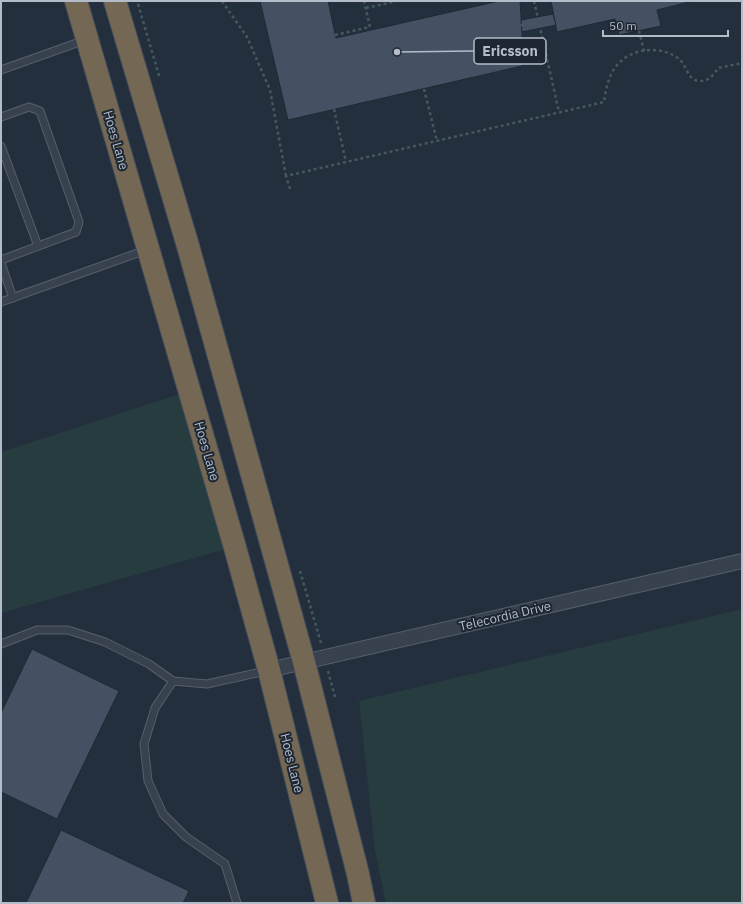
<svg xmlns="http://www.w3.org/2000/svg" width="743" height="904" viewBox="0 0 743 904" font-family="'IBM Plex Sans',sans-serif">
<rect width="100%" height="100%" fill="#242f3e"/>
<g fill="#263c3f">
<path d="M183,393L226,549L1,613V452Z"/>
<path d="M742,609V903H386L375,851L359,701Z"/>
</g>
<g fill="#455162" stroke="#1f2835">
<path d="M260,1H328L336,38L499,1H520L522,32V66L288,120Z"/>
<path d="M551,1H693L657,10L661,26L619,35L615,19L557,32Z"/>
<path d="M553,14L556,25L522,32L521,20Z"/>
<path d="M32,649L119,691L57,819L1,792V713Z"/>
<path d="M61,830L189,891L183,903H26Z"/>
</g>
<g fill="none" stroke-linecap="round" stroke-linejoin="round">
<g stroke="#565f6c" stroke-width="9">
<g id="lane">
<path d="M1,70L85,40"/>
<path d="M1,117L29,107L40,111L79,222L76,232L1,260"/>
<path d="M1,146L38,246"/>
<path d="M1,263L13,298"/>
<path d="M1,302L146,250"/>
<path d="M1,644L37,630H68L105,642L149,664L173,681L207,684L266,671"/>
<path d="M173,681L155,708L144,744L148,781L163,814L186,837L225,864L237,903"/>
</g>
</g>
<g stroke="#565f6c" stroke-width="16">
<path id="street" d="M269,670L742,561"/>
</g>
<g stroke="#434c59" stroke-width="24">
<g id="highway">
<path d="M76,1L234,544L269,670L327,903"/>
<path d="M115,1L188,246L251,471L304,662L358,874L364,903"/>
</g>
</g>
<g stroke="#44595c" stroke-width="2.5" stroke-dasharray="3 3" stroke-linecap="butt">
<path d="M222,1L247,37L270,90L286,176"/>
<path d="M534,1L559,112"/>
<path d="M138,4L160,79"/>
<path d="M366,8L397,1"/>
<path d="M521,25L539,22"/>
<path d="M639,31L644,51"/>
<path d="M335,35L370,27L364,1"/>
<path d="M424,89L437,141"/>
<path d="M334,109L346,162"/>
<path d="M290,189L286,176L604,102C606,88 609,73 619,63C634,47 663,46 679,59C687,65 687,80 699,81C708,82 714,75 718,68L742,63"/>
<path d="M300,571L321,643"/>
<path d="M328,671L335,697"/>
</g>
<use href="#lane" stroke="#38414e" stroke-width="7"/>
<use href="#street" stroke="#38414e" stroke-width="14"/>
<use href="#highway" stroke="#746855" stroke-width="22"/>
</g>
<g text-anchor="middle" dominant-baseline="central" stroke-width="4" stroke-linejoin="round" paint-order="stroke">
<g font-size="13" fill="#b4bcc9" stroke="#1d2633">
<text transform="translate(116 140) rotate(74)">Hoes Lane</text>
<text transform="translate(207 451) rotate(74)">Hoes Lane</text>
<text transform="translate(505 616) rotate(-13)">Telecordia Drive</text>
<text transform="translate(292 763) rotate(76)">Hoes Lane</text>
</g>
</g>
<path fill="none" stroke="#b4bcc9" stroke-width="1.5" d="M397 52L474 51"/>
<circle fill="#b4bcc9" stroke="#1d2633" stroke-width="1.5" cx="397" cy="52" r="4"/>
<rect fill="#1d2633" stroke="#b4bcc9" stroke-width="1.5" x="474" y="38" width="72" height="26" rx="4"/>
<g font-size="14" text-anchor="middle" font-weight="bold" fill="#b4bcc9">
<text x="510" y="56">Ericsson</text>
</g>
<rect width="743" height="904" fill="none" stroke="#b4bcc9" stroke-width="4"/>
<path d="M603 30v6h125v-6" fill="none" stroke="#b4bcc9" stroke-width="2"/>
<text x="609" y="30" font-size="12" fill="#b4bcc9" stroke="#1d2633" stroke-width="3" paint-order="stroke">50 m</text>
</svg>
